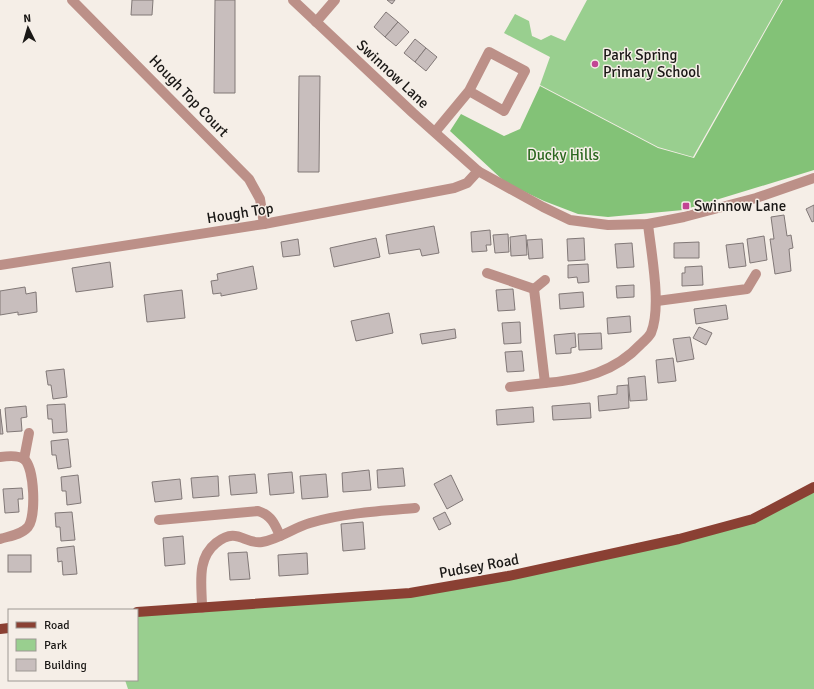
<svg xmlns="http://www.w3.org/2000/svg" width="814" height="689" viewBox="0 0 814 689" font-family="Signika,sans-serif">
<rect width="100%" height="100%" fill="#f5eee7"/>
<g fill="#99cf8f">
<path d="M587,0H782L693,157L658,147L540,85L550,57L504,33L515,14L529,21L532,36L541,40L551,35L565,41Z"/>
<path d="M814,487V689H128L125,680H137V612L410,593L753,519Z"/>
</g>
<path fill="#83c277" d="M783,0H814V170L683,210L608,217L578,214L544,201L506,183L450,131L461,114L504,136L520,129L540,86L658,148L694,158Z"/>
<g fill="#c8bebd" stroke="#817877">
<path d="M132,0H153L152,15H131Z"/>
<path d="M215,0H235V93H214Z"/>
<path d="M387,0H395L392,4Z"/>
<path d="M386,12L398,22L385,37L374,27Z"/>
<path d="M398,22L409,32L396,46L385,37Z"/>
<path d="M415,39L426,48L415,62L404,53Z"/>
<path d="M426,48L437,57L426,71L415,62Z"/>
<path d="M299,76H320L319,172H298Z"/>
<path d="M814,205V221L812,222L806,209Z"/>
<path d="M784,215L787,236L791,235L793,248L789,249L791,271L775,274L770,239H774L771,217Z"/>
<path d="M434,226L439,253L422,256L420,249L389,254L386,235Z"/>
<path d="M490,230L491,245H486L487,251L472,252L471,232Z"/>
<path d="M508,234L509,252L495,253L493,235Z"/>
<path d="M526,235L527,255L511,256L510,237Z"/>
<path d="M764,236L767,260L750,263L747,239Z"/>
<path d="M376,238L380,257L334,267L330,248Z"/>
<path d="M584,238L585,260L568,261L567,239Z"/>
<path d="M298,239L300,255L283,257L281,242Z"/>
<path d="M542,239L543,258L529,259L527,240Z"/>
<path d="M699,242V258H674V243Z"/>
<path d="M632,243L634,267L617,268L615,244Z"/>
<path d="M743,243L746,266L729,268L726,245Z"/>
<path d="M110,262L113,287L76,292L72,268Z"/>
<path d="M588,264L589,282L578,283L577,277L568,278V265Z"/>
<path d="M253,266L257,289L221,296V293L213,294L211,281L218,280L217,274Z"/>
<path d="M702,266L703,285L682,286V273H685V267Z"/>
<path d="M634,285V297L617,298L616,286Z"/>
<path d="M25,287L26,294L36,292L37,312L18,315V312L0,315V291Z"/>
<path d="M513,289L515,310L498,311L496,290Z"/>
<path d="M182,290L185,318L147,322L144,295Z"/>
<path d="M583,292L584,307L560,309L559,294Z"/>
<path d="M726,305L728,319L696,324L694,309Z"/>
<path d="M389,313L393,333L356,341L351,321Z"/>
<path d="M630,316L631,332L608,334L607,318Z"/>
<path d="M520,322L521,343L504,344L502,323Z"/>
<path d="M699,327L712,333L706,345L693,338Z"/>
<path d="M455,329L456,338L422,344L420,334Z"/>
<path d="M575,333L576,347L571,348V353L556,354L554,335Z"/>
<path d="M601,333L602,349L579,350L578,334Z"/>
<path d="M690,337L694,359L677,362L673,339Z"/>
<path d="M522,351L524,371L507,372L505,352Z"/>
<path d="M673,358L676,381L658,383L656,360Z"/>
<path d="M64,369L67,397L53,399L51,385H48L46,371Z"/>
<path d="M645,376L647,400L630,401L628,378Z"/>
<path d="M628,385L629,408L599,411L598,396L617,394V386Z"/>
<path d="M590,403L591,418L553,420L552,406Z"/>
<path d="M65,404L67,432L53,433L52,419H48L47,405Z"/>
<path d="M26,406L27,417L21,418L22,431L7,432L5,408Z"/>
<path d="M533,407L534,422L497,425L496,410Z"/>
<path d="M0,409L3,434H0Z"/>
<path d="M68,439L71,467L58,469L56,455H52L51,441Z"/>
<path d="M403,468L405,486L378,488L377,470Z"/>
<path d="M369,470L371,490L343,492L342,473Z"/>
<path d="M292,472L294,493L270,495L268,474Z"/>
<path d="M255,474L257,493L231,495L229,476Z"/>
<path d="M326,474L328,497L302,499L300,476Z"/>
<path d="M78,475L81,503L67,505L66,491H62L61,477Z"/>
<path d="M451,475L463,500L447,509L434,484Z"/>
<path d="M218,476L219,496L193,498L191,478Z"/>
<path d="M180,479L182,499L155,502L152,482Z"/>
<path d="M22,488L23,499H18L19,512L5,513L3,489Z"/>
<path d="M72,512L75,540L61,541L60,527H56L55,513Z"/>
<path d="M445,512L451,524L439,530L433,518Z"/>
<path d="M363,522L365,549L343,551L341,524Z"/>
<path d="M183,536L185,564L165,566L163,538Z"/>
<path d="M74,546L77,574L63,575L62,561L58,562L57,548Z"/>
<path d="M247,552L250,579L230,580L228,553Z"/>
<path d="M307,553L308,574L279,576L278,555Z"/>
<rect x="8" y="555" width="23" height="17"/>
</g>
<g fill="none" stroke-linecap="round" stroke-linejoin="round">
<g stroke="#bc9088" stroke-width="10">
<path d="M72,0L249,179L260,199L264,224"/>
<path d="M293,0L413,113L478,171L543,207L570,220L608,225L648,224L684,217L756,198L814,178"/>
<path d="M316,22L335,0"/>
<path d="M435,132L469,91L489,52L525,71L504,111L469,91"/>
<path d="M0,265L264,224L454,188L467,183L478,171"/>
<path d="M487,273L534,289"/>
<path d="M545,280L534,289L545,383C582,380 615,372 641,344C644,341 649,337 651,333C662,307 651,252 648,224"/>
<path d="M657,301L747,289L756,274"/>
<path d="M510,387L545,383"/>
<path d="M0,457C7,456 18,455 24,459C35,468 36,517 28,527C21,535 9,536 0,539"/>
<path d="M24,459L29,433"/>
<path d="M159,520L258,511C271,515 275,524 280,536"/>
<path d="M202,608C202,585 196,559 216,543C238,526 244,545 262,542C279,539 293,528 310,523C344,513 380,511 415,508"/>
</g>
<g stroke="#8a4033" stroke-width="10">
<path d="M137,612L410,593L508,576L679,539L753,519L814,487"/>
<path d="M0,629L9,628"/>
</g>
</g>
<g fill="#c24594" stroke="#f5eee7" stroke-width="1.5">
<circle cx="595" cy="64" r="4"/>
<rect x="682" y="202" width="8" height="8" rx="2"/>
</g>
<g text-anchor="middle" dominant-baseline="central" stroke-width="3" stroke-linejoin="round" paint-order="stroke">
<g font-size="15" fill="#1a1816" stroke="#f5eee7" text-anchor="start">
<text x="603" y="55">Park Spring<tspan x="603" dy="17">Primary School</tspan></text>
<text x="694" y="206">Swinnow Lane</text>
</g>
<g font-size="15" fill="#1a1816" stroke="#f5eee7">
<text transform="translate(393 74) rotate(43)">Swinnow Lane</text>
<text transform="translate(189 96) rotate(46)">Hough Top Court</text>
<text transform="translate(240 213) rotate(-9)">Hough Top</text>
<text transform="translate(479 566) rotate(-10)">Pudsey Road</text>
</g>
<g font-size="15" fill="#2b671f" stroke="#f5eee7">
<text x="563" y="155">Ducky Hills</text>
</g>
</g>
<rect x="8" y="609" width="130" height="72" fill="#f5eee7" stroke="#9d9893"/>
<rect x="16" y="622" width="20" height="6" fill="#8a4033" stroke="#9d9893"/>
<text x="44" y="629" font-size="12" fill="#1a1816">Road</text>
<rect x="16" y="639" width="20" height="12" fill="#99cf8f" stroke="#9d9893"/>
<text x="44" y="649" font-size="12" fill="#1a1816">Park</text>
<rect x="16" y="659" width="20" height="12" fill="#c8bebd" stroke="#9d9893"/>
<text x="44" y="669" font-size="12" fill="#1a1816">Building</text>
<g transform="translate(28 28) rotate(355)" stroke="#f5eee7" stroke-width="3" paint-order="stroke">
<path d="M0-3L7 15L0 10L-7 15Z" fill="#1a1816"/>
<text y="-6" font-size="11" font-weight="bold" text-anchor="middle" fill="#1a1816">N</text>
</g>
</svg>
